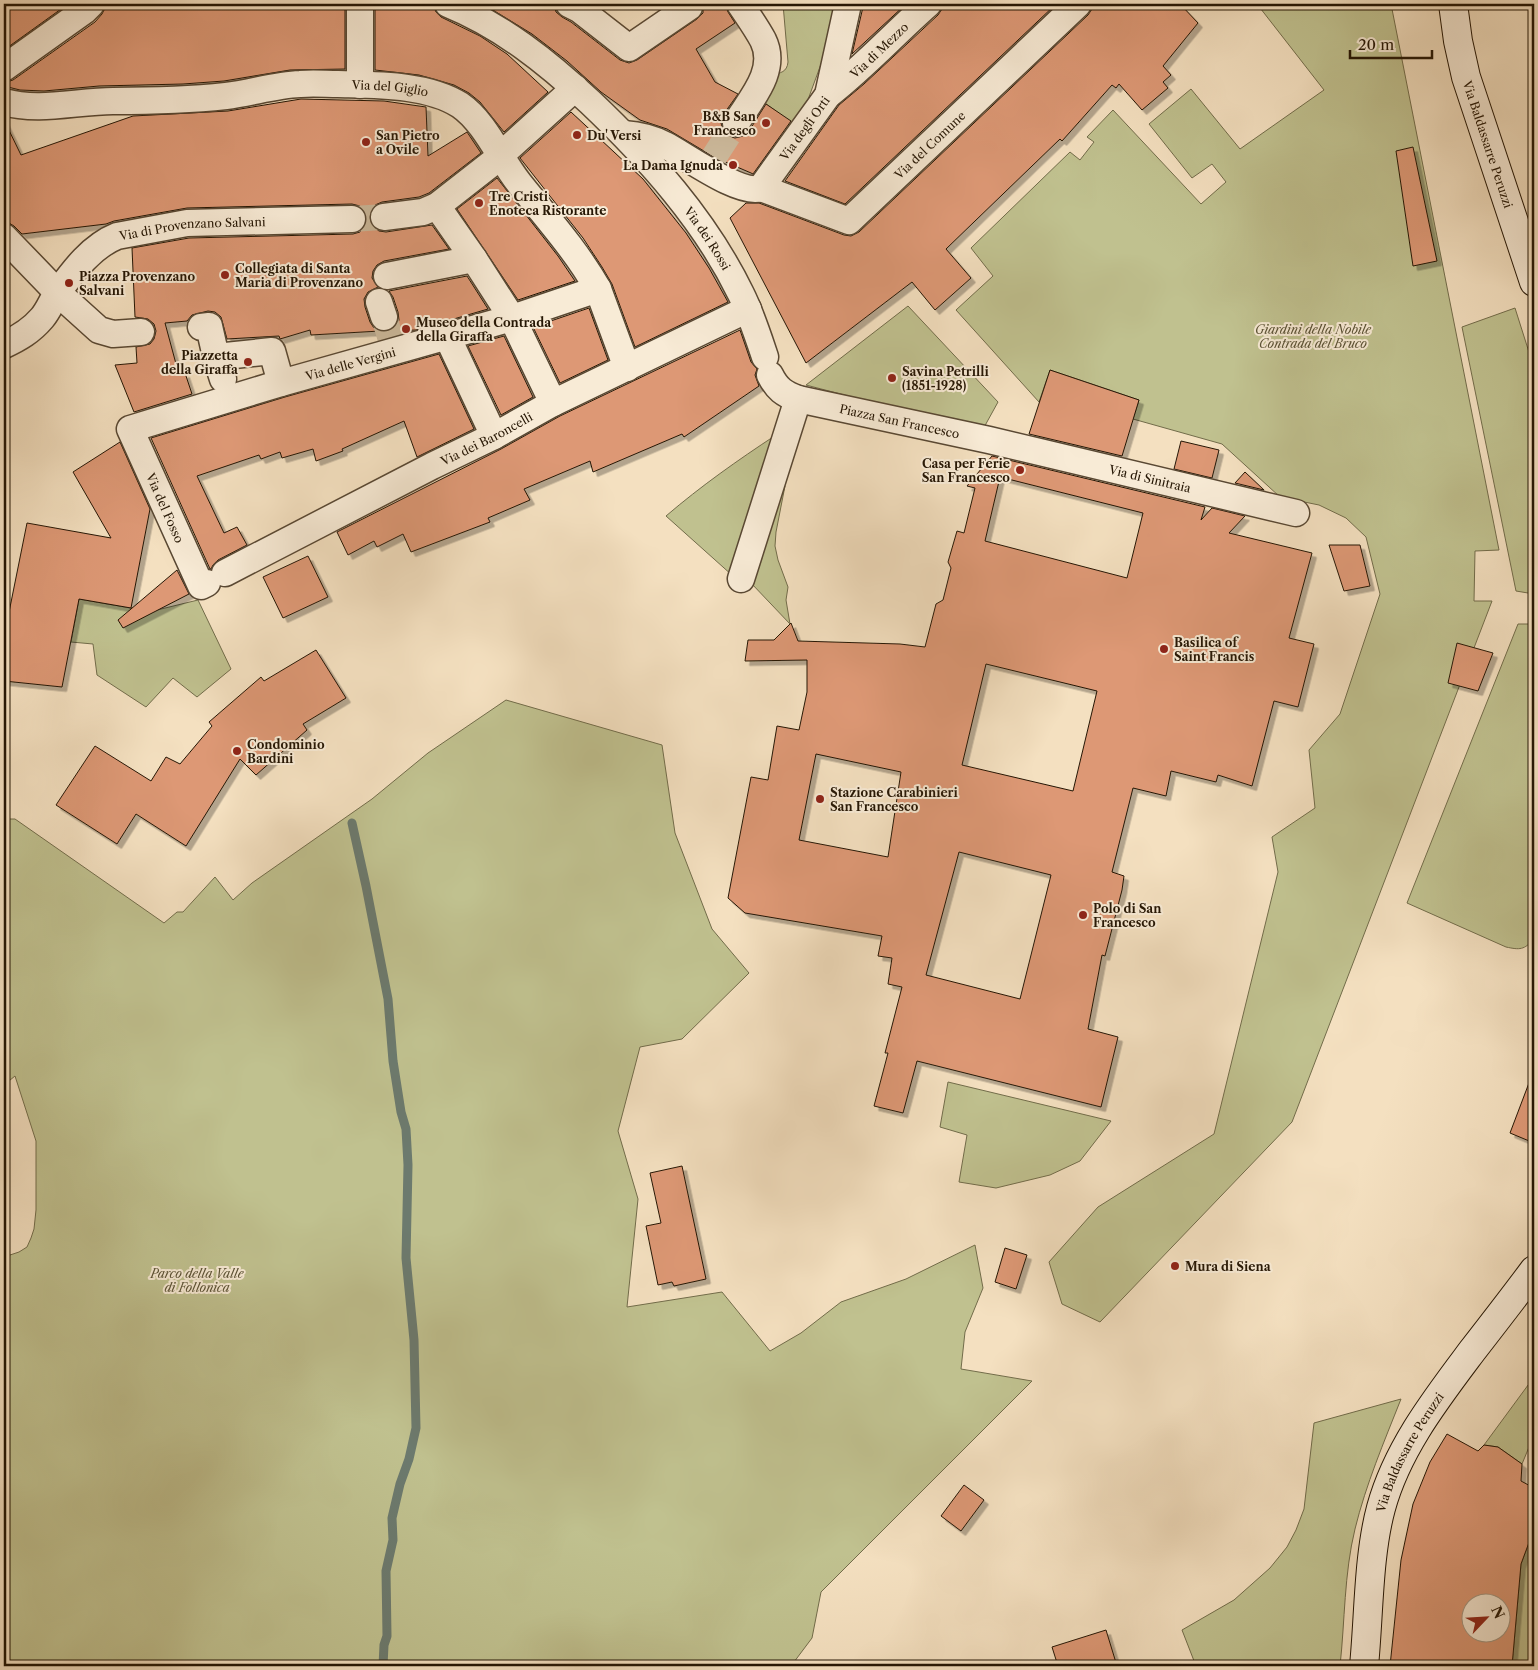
<svg xmlns="http://www.w3.org/2000/svg" width="1538" height="1670" viewBox="0 0 1538 1670" font-family="'Libre Caslon Text',serif">
<defs>
<filter id="shadow"><feDropShadow dx="4.5" dy="4.5" stdDeviation="0" flood-color="#0004"/></filter>
</defs>
<rect width="100%" height="100%" fill="#f4e0c0"/>
<filter id="stains"><feTurbulence type="fractalNoise" baseFrequency=".004" numOctaves="4"/><feColorMatrix values="0 0 0 0 .2 0 0 0 0 .09 0 0 0 0 .02 0 0 0 .5 -.17"/></filter>
<radialGradient id="worn" r=".72"><stop offset=".6" stop-color="#630" stop-opacity="0"/><stop offset="1" stop-color="#630" stop-opacity=".3"/></radialGradient>
<g fill="#c0c18f" stroke="#726c4a">
<path d="M783,4H835L824,56L806,105L795,125L758,98L771,75C781,73 787,72 788,62Z"/>
<path d="M1257,4H1391L1499,550L1475,551L1474,601H1492L1292,1122L1100,1322L1062,1304L1049,1262L1098,1207L1214,1134L1278,872L1272,837L1315,808L1309,750L1340,714L1380,594L1366,537L1346,518L1319,505L1280,497L1222,444L1133,419L1139,400L1133,398L1050,370L1039,402L956,310L993,276L971,248L1070,152L1080,160L1094,142L1087,137L1113,110L1201,204L1226,182L1212,164L1192,178L1149,124L1191,89L1240,149L1324,90Z"/>
<path d="M908,306L998,402L982,431L806,385Z"/>
<path d="M1515,308L1534,368V594L1516,591L1462,327Z"/>
<path d="M776,435L733,576L666,516C701,486 738,460 776,435Z"/>
<path d="M782,482L785,486L776,532L775,546L778,560L788,587L786,600L790,624L751,583Z"/>
<path d="M79,599L131,608L157,610L198,600L231,669L197,697L173,678L146,707L97,675L93,644L71,642Z"/>
<path d="M1518,624H1534V939C1524,950 1520,950 1506,947L1407,903Z"/>
<path d="M506,700L662,745L675,833L712,929L749,973L682,1039L640,1047L618,1131L638,1199L627,1307L722,1292L770,1351L801,1333L841,1302L906,1279L975,1245L983,1288L965,1332L961,1369L1032,1381L821,1592L812,1638L791,1666H4V1257L19,1252L27,1247L31,1238L34,1229L36,1210V1141L15,1076L4,1085V819H15L164,923L177,912H183L215,877L233,900L252,883L372,799L428,753Z"/>
<path d="M948,1082L1111,1121L1080,1161L1050,1175L996,1188L959,1182L967,1135L940,1127Z"/>
<path d="M1534,1377V1435L1522,1464L1498,1447L1484,1445Z"/>
<path d="M1401,1399C1384,1442 1366,1484 1355,1529C1344,1574 1345,1621 1340,1666H1196L1182,1630L1234,1600L1270,1568L1287,1547L1296,1530L1304,1509L1314,1423Z"/>
<path d="M1534,1529V1666H1512L1521,1564Z"/>
</g>
<g fill="none" stroke-linecap="round" stroke-linejoin="round">
<path stroke="#6c7a6e" stroke-width="9" d="M352,823L366,886L388,999L393,1061L401,1112L406,1129L408,1165L406,1258L414,1340L416,1428L409,1459L400,1484L392,1518L393,1540L386,1571L387,1636L384,1645L383,1666"/>
</g>
<g fill="#dd9875" stroke="#251604" fill-rule="evenodd" filter="url(#shadow)">
<path d="M4,4H68L4,50Z"/>
<path d="M106,4H345V69L290,70L224,81L183,84L99,86L44,91L20,90L8,87L7,82L13,80L95,22L102,14L105,8Z"/>
<path d="M375,4H433L436,12L441,17L480,36L507,54L548,92L504,132L480,102L469,93L454,85L419,75L375,70Z"/>
<path d="M483,4H554L556,12L562,17L571,22L620,60L629,63L637,60L697,19L703,13V4H725L728,12L735,23L696,49L715,82L738,94L723,115L721,123L723,130L728,136L735,138L743,136L749,131L766,104L791,121L753,174L751,173L714,157L667,129L640,120L601,92L567,61L532,34Z"/>
<path d="M863,4H906L852,54L863,7Z"/>
<path d="M943,4H1056L845,204L785,181L839,105L864,84L938,15L942,9Z"/>
<path d="M1093,4H1180L1198,23L1163,66L1171,75L1163,82L1168,88L1142,110L1119,84L1116,88L1112,85L1062,141L1060,139L946,249L971,278L935,310L912,282L806,363L730,218L746,203H759L844,235L851,236L859,232L1088,15L1092,9Z"/>
<path d="M301,99L384,101L426,107L428,156L467,132L481,153L429,193L419,197L382,202L375,205L370,212L369,218L372,226L379,231L386,232L432,225L449,249L384,261L377,265L373,271L372,278L378,287L368,292L364,299L365,307L370,322L374,328L380,331L311,335L310,330L280,339L279,336L227,339L221,317L215,312L208,311L192,315L187,321L165,323L179,375L185,373L192,394L134,412L115,365L137,363L136,347L150,344L154,339L156,331L154,324L148,319L135,317L132,248L189,238L353,234L360,232L365,226L367,218L365,212L360,206L352,204L187,208L114,221L106,224L22,234L14,226L4,220V120L21,155L133,116L228,111Z"/>
<path d="M571,112L643,179L686,233L709,268L728,302L635,347L612,284L602,267L583,238L520,158Z"/>
<path d="M1413,147L1437,261L1413,266L1396,151Z"/>
<path d="M497,178L558,256L575,281L518,300L457,209Z"/>
<path d="M467,276L488,309L416,330L389,331L396,327L399,320L398,312L393,297L389,291Z"/>
<path d="M589,308L608,360L560,383L533,327Z"/>
<path d="M740,330L751,362L757,369L755,375L759,386L684,437L682,434L593,472L590,461L524,489L530,500L488,518L490,522L411,552L403,534L377,547L374,541L348,555L337,532L501,449L560,416Z"/>
<path d="M504,336L533,397L501,415L468,346Z"/>
<path d="M439,354L474,429L417,457L404,421L342,449L343,451L316,461L313,449L282,458L280,452L261,459L259,455L197,476L224,533L237,527L247,545L218,560L213,565L211,569H210L151,438L285,397Z"/>
<path d="M1050,370L1139,400L1122,456L1029,434Z"/>
<path d="M1181,441L1219,450L1212,478L1174,469Z"/>
<path d="M120,442L150,509L131,608L79,599L62,687L4,681V637L27,523L111,538L73,472Z"/>
<path d="M992,456L1205,507L1201,520L1212,508L1245,516L1229,533L1312,553L1289,638L1314,644L1298,707L1274,701L1252,786L1218,775L1216,782L1171,771L1166,796L1133,788L1112,872L1124,876L1122,890L1105,956L1102,955L1088,1029L1118,1037L1101,1107L917,1061L903,1113L874,1106L888,1053H885L902,987L888,984L892,958L878,956L882,936L745,913L728,898L751,777L768,780L777,726L799,730L807,692V660L745,661L748,640H774L791,623L798,641L900,644L925,647L936,604L943,600L951,568L948,562L957,531L964,533L975,488L967,486ZM1000,477L1143,513L1127,578L985,541ZM986,664L1097,691L1073,791L962,765ZM816,754L901,772L888,857L799,840ZM959,852L1051,875L1020,999L926,975Z"/>
<path d="M1245,472L1264,490L1235,483Z"/>
<path d="M1329,545H1360L1370,586L1344,591Z"/>
<path d="M308,556L328,597L283,618L263,577Z"/>
<path d="M177,570L189,594L123,628L118,620Z"/>
<path d="M1457,643L1493,653L1478,691L1448,683Z"/>
<path d="M316,650L346,698L303,724L307,730L256,775L240,759L186,846L136,814L117,844L56,805L95,746L151,781L166,757L180,764L212,726L209,722L261,677L264,681Z"/>
<path d="M1532,1075H1534V1143L1510,1133Z"/>
<path d="M682,1166L706,1279L674,1286L672,1282L658,1285L646,1226L661,1223L650,1173Z"/>
<path d="M1005,1248L1027,1255L1016,1289L995,1282Z"/>
<path d="M1447,1434L1478,1451L1484,1445L1498,1447L1522,1464L1521,1481L1534,1488V1529L1521,1564L1512,1666H1390L1401,1560L1413,1504L1430,1462ZM1470,1602H1500V1632H1470Z"/>
<path d="M964,1485L984,1500L961,1531L941,1516Z"/>
<path d="M1106,1630L1117,1666H1058L1052,1647Z"/>
</g>
<g fill="none" stroke-linecap="round" stroke-linejoin="round">
<g stroke="#cbb89a" stroke-width="26" stroke-dasharray="26 13" stroke-linecap="butt">
<path d="M714,157L736,123"/>
<path d="M352,219L384,217"/>
<path d="M384,317L392,343"/>
</g>
<g stroke="#594833" stroke-width="29">
<g id="street">
<path d="M360,4V85"/>
<path id="s1" d="M448,4C502,26 547,62 590,102C649,158 705,220 741,294C751,314 758,336 765,357"/>
<path d="M569,4L579,9L629,48L689,7"/>
<path d="M4,68L84,11L91,4"/>
<path id="s2" d="M828,95C864,67 894,34 928,4"/>
<path id="s3" d="M4,102C39,112 77,101 113,101C150,101 189,100 226,96C251,93 275,85 300,84C313,83 326,84 338,84C376,85 427,84 460,105C485,122 500,159 519,183C546,217 576,250 598,289L627,368"/>
<path d="M736,123C751,99 778,70 763,40C756,27 748,16 740,4"/>
<path d="M624,134C638,135 652,138 665,145C685,155 740,196 761,188"/>
<path id="s4" d="M761,188L849,221L1078,4"/>
<path id="s5" d="M761,188L828,95L848,4"/>
<path d="M437,206L474,259L512,318L553,403"/>
<path d="M384,217L423,212L437,206L492,163L575,88"/>
<path d="M4,237L58,293L99,330L113,334L141,332"/>
<path d="M387,276L474,259"/>
<path d="M379,302L384,317"/>
<path d="M201,327L209,326L216,357L272,351L281,383"/>
<path d="M447,336L494,436"/>
<path id="s6" d="M4,345C19,338 31,331 42,318C49,310 52,300 58,292C74,270 92,246 117,236L187,223L352,219"/>
<path d="M216,357L223,379"/>
<path id="s7" d="M770,375C777,389 784,394 798,399L989,440L1296,513"/>
<path id="s8" d="M225,573L432,466L494,436L553,403L748,309"/>
<path d="M741,579L798,399"/>
<path id="s9" d="M207,583L201,586L130,429L281,383L512,318L598,289"/>
</g>
</g>
<g stroke="#251604" stroke-width="30">
<g id="secondary">
<path id="s10" d="M1453,4L1458,41L1466,77L1534,282"/>
<path id="s11" d="M1364,1666C1369,1616 1368,1556 1381,1508C1397,1449 1436,1399 1472,1351C1493,1324 1514,1297 1534,1270"/>
</g>
</g>
<use href="#street" stroke="#f8ebd6" stroke-width="26"/>
<use href="#secondary" stroke="#f8ebd6" stroke-width="28"/>
</g>
<g fill="#8f2418" stroke="#f8ebd6" stroke-width="2">
<circle cx="766" cy="123" r="5"/>
<circle cx="577" cy="135" r="5"/>
<circle cx="366" cy="142" r="5"/>
<circle cx="733" cy="165" r="5"/>
<circle cx="479" cy="203" r="5"/>
<circle cx="225" cy="275" r="5"/>
<circle cx="69" cy="283" r="5"/>
<circle cx="406" cy="329" r="5"/>
<circle cx="248" cy="362" r="5"/>
<circle cx="892" cy="378" r="5"/>
<circle cx="1020" cy="470" r="5"/>
<circle cx="1164" cy="649" r="5"/>
<circle cx="237" cy="751" r="5"/>
<circle cx="820" cy="799" r="5"/>
<circle cx="1083" cy="915" r="5"/>
<circle cx="1175" cy="1266" r="5"/>
</g>
<g text-anchor="middle" dominant-baseline="central" stroke-width="4" stroke-linejoin="round" paint-order="stroke">
<g font-size="12" fill="#251604" stroke="#f8ebd6">
<text stroke="none"><textPath href="#s2" startOffset="68">Via di Mezzo</textPath></text>
<text stroke="none"><textPath href="#s3" startOffset="388">Via del Giglio</textPath></text>
<text stroke="none"><textPath href="#s5" startOffset="74">Via degli Orti</textPath></text>
<text stroke="none"><textPath href="#s10" startOffset="145">Via Baldassarre Peruzzi</textPath></text>
<text stroke="none"><textPath href="#s4" startOffset="205">Via del Comune</textPath></text>
<text stroke="none"><textPath href="#s6" startOffset="236">Via di Provenzano Salvani</textPath></text>
<text stroke="none"><textPath href="#s1" startOffset="354">Via dei Rossi</textPath></text>
<text stroke="none"><textPath href="#s9" startOffset="409">Via delle Vergini</textPath></text>
<text stroke="none"><textPath href="#s7" startOffset="142">Piazza San Francesco</textPath></text>
<text stroke="none"><textPath href="#s8" startOffset="294">Via dei Baroncelli</textPath></text>
<text stroke="none"><textPath href="#s7" startOffset="399">Via di Sinitraia</textPath></text>
<text transform="translate(165 508) rotate(66)">Via del Fosso</text>
<text stroke="none"><textPath href="#s11" startOffset="222">Via Baldassarre Peruzzi</textPath></text>
</g>
<g font-size="12" font-weight="bold" fill="#251604" stroke="#f8ebd6" text-anchor="start">
<text x="756" y="116" text-anchor="end">B&amp;B San<tspan x="756" dy="14">Francesco</tspan></text>
<text x="376" y="135">San Pietro<tspan x="376" dy="14">a Ovile</tspan></text>
<text x="587" y="135">Du' Versi</text>
<text x="723" y="165" text-anchor="end">La Dama Ignuda</text>
<text x="489" y="196">Tre Cristi<tspan x="489" dy="14">Enoteca Ristorante</tspan></text>
<text x="235" y="268">Collegiata di Santa<tspan x="235" dy="14">Maria di Provenzano</tspan></text>
<text x="79" y="276">Piazza Provenzano<tspan x="79" dy="14">Salvani</tspan></text>
<text x="416" y="322">Museo della Contrada<tspan x="416" dy="14">della Giraffa</tspan></text>
<text x="238" y="355" text-anchor="end">Piazzetta<tspan x="238" dy="14">della Giraffa</tspan></text>
<text x="902" y="371">Savina Petrilli<tspan x="902" dy="14">(1851-1928)</tspan></text>
<text x="1010" y="463" text-anchor="end">Casa per Ferie<tspan x="1010" dy="14">San Francesco</tspan></text>
<text x="1174" y="642">Basilica of<tspan x="1174" dy="14">Saint Francis</tspan></text>
<text x="247" y="744">Condominio<tspan x="247" dy="14">Bardini</tspan></text>
<text x="830" y="792">Stazione Carabinieri<tspan x="830" dy="14">San Francesco</tspan></text>
<text x="1093" y="908">Polo di San<tspan x="1093" dy="14">Francesco</tspan></text>
<text x="1185" y="1266">Mura di Siena</text>
</g>
<g font-size="12" font-style="italic" fill="#5b5235" stroke="#f8ebd6">
<text x="1313" y="329">Giardini della Nobile<tspan x="1313" dy="14">Contrada del Bruco</tspan></text>
<text x="197" y="1273">Parco della Valle<tspan x="197" dy="14">di Follonica</tspan></text>
</g>
</g>
<rect width="1538" height="1670" fill="none" stroke="#f4e0c0" stroke-width="20"/>
<rect x="5" y="5" width="1528" height="1660" fill="none" stroke="#251604" stroke-width="2.5"/>
<rect x="10" y="10" width="1518" height="1650" fill="none" stroke="#251604"/>
<g transform="translate(1486 1618) rotate(65)"><circle r="24" fill="#f8ebd6" stroke="#a49682"/>
<path d="M0-4L9 19L0 12L-9 19Z" fill="#8f2418"/>
<text y="-8" font-size="14" font-weight="bold" text-anchor="middle" fill="#251604">N</text>
</g>
<path d="M1350 50v8h82v-8" fill="none" stroke="#251604" stroke-width="2.5"/>
<text x="1358" y="50" font-size="15" fill="#251604" stroke="#f8ebd6" stroke-width="4" paint-order="stroke">20 m</text>
<rect width="100%" height="100%" filter="url(#stains)"/>
<rect width="100%" height="100%" fill="url(#worn)"/>
</svg>
